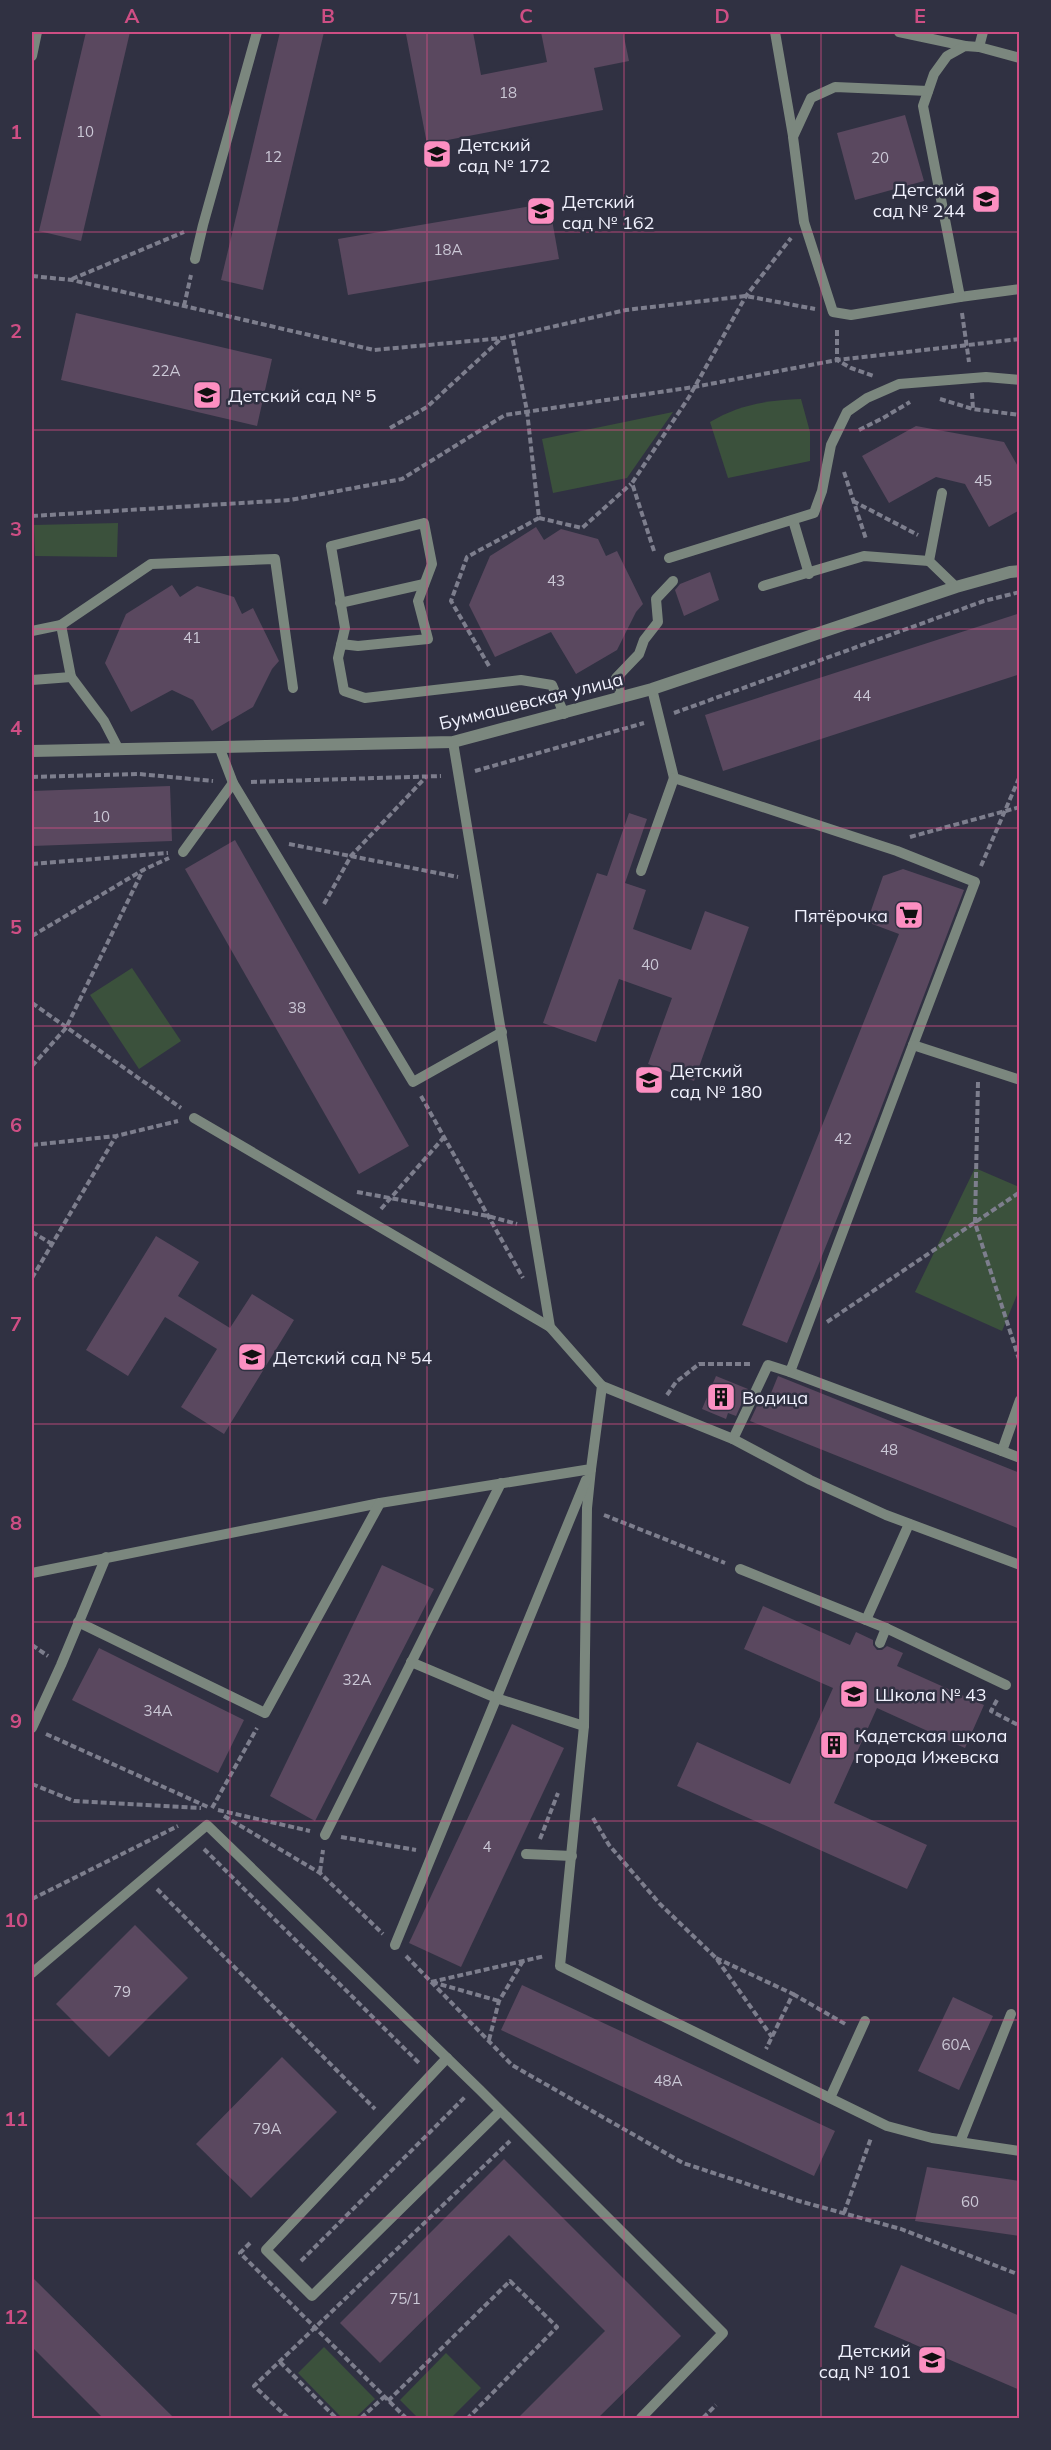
<svg xmlns="http://www.w3.org/2000/svg" width="1051" height="2450" viewBox="0 0 1051 2450" font-family="Mulish,sans-serif">
<rect width="100%" height="100%" fill="#303142"/>
<g fill="#3b513c">
<path d="M801,399L810,432V461L728,478L710,422C738,405 768,400 801,399Z"/>
<path d="M673,412L627,478L553,493L542,439Z"/>
<path d="M118,523L117,557L35,556L34,525Z"/>
<path d="M132,968L181,1041L139,1069L90,995Z"/>
<path d="M975,1168L1019,1187V1290L1002,1331L915,1292Z"/>
<path d="M324,2347L375,2399L355,2418H342L298,2373Z"/>
<path d="M446,2353L481,2388L451,2418H418L400,2400Z"/>
</g>
<g fill="#5a485f">
<path d="M86,32H130L81,241L39,231Z"/>
<path d="M280,32H324L263,290L221,280Z"/>
<path d="M420,32H473L481,75L547,62L541,32H623L629,61L594,68L603,110L427,144L406,34Z"/>
<path d="M905,115L924,181L855,200L837,133Z"/>
<path d="M549,203L559,259L348,295L338,239Z"/>
<path d="M76,313L272,359L257,426L61,380Z"/>
<path d="M916,426L1004,442L1020,470V510L989,527L965,484L936,477L889,503L862,456Z"/>
<path d="M536,527L544,540L561,529L598,539L606,556L617,551L643,604L636,612L617,650L576,674L551,632L495,657L469,605L490,556Z"/>
<path d="M710,572L719,600L684,616L675,590L680,584Z"/>
<path d="M172,585L180,597L197,586L234,597L242,614L253,608L279,661L272,669L253,707L212,731L193,700L172,690L131,712L105,663L126,614Z"/>
<path d="M1020,613V674L723,771L705,715Z"/>
<path d="M170,786L172,841L32,846V791Z"/>
<path d="M629,813L647,819L625,883L646,890L633,929L691,950L705,911L749,927L694,1081L648,1064L672,998L619,979L596,1042L543,1023L597,873L607,876Z"/>
<path d="M235,840L409,1146L359,1174L185,869Z"/>
<path d="M903,869L964,890L875,1124L787,1343L742,1325L899,934L867,922L883,876Z"/>
<path d="M156,1236L199,1262L178,1296L230,1328L252,1294L294,1320L224,1434L181,1407L217,1349L165,1317L128,1376L86,1350Z"/>
<path d="M716,1376L748,1389L736,1416L728,1413L726,1419L702,1409Z"/>
<path d="M778,1376L1020,1473V1529L750,1421L762,1395L769,1398Z"/>
<path d="M382,1565L434,1589L315,1821L270,1796Z"/>
<path d="M763,1606L850,1645L856,1632L873,1640V1645L877,1650H882L887,1646L903,1653L897,1666L984,1705L965,1748L877,1708L834,1803L927,1845L907,1889L677,1786L697,1742L790,1784L833,1688L744,1649Z"/>
<path d="M99,1648L244,1720L218,1773L72,1700Z"/>
<path d="M512,1724L564,1748L461,1967L409,1943Z"/>
<path d="M135,1925L188,1978L109,2057L56,2004Z"/>
<path d="M522,1985L835,2131L814,2176L501,2030Z"/>
<path d="M953,1997L993,2016L959,2090L918,2071Z"/>
<path d="M282,2057L337,2112L251,2198L196,2144Z"/>
<path d="M504,2159L681,2336L598,2418H518L605,2331L509,2235L380,2363L340,2323Z"/>
<path d="M927,2167L1020,2181V2236L915,2221Z"/>
<path d="M901,2265L1020,2316V2390L874,2327Z"/>
<path d="M32,2277L174,2418H103L32,2347Z"/>
</g>
<g fill="none" stroke-linecap="round" stroke-linejoin="round">
<g stroke="#7d7e8d" stroke-width="4" stroke-dasharray="6 3" stroke-linecap="butt">
<path d="M32,276L72,280L374,350L503,338L626,310L746,296L815,309"/>
<path d="M72,279L184,232"/>
<path d="M184,306L191,275"/>
<path d="M962,313L969,362"/>
<path d="M837,330V360L851,368L874,376"/>
<path d="M972,393L973,409"/>
<path d="M940,399L973,409L1020,415"/>
<path d="M390,428L427,407L502,338"/>
<path d="M859,430L883,418L910,402"/>
<path d="M844,472L866,539"/>
<path d="M853,501L918,535"/>
<path d="M32,516L290,500L402,479L505,415L694,387L837,360L1020,339"/>
<path d="M539,518L582,528L631,484"/>
<path d="M654,551L632,483L689,397L746,296L791,238"/>
<path d="M489,666L451,601L467,557L539,518L527,411L512,336"/>
<path d="M674,713L984,601L1020,592"/>
<path d="M475,771L644,723"/>
<path d="M32,777L139,774L213,781"/>
<path d="M251,782L441,776"/>
<path d="M910,837L1020,807"/>
<path d="M289,844L458,877"/>
<path d="M32,864L168,853"/>
<path d="M981,866L1020,776"/>
<path d="M324,904L351,856L426,777"/>
<path d="M32,936L143,870L169,858"/>
<path d="M32,1003L181,1108"/>
<path d="M32,1066L66,1028L143,870"/>
<path d="M978,1082L975,1223L1020,1362"/>
<path d="M421,1096L523,1278"/>
<path d="M32,1145L116,1136L178,1121"/>
<path d="M357,1192L488,1216L517,1224"/>
<path d="M381,1209L445,1136"/>
<path d="M32,1232L52,1244"/>
<path d="M32,1278L116,1136"/>
<path d="M827,1322L1020,1192"/>
<path d="M667,1395L676,1382L699,1364H752"/>
<path d="M604,1515L725,1563"/>
<path d="M32,1645L48,1656"/>
<path d="M997,1700L991,1711L1020,1726"/>
<path d="M46,1734L208,1807"/>
<path d="M32,1784L74,1801L201,1808"/>
<path d="M212,1808L257,1728"/>
<path d="M218,1810L310,1831"/>
<path d="M224,1816L320,1873L383,1934"/>
<path d="M593,1818L609,1845L660,1904L716,1958L772,2037"/>
<path d="M341,1837L416,1850"/>
<path d="M540,1839L558,1793"/>
<path d="M204,1849L420,2064"/>
<path d="M320,1872L323,1850"/>
<path d="M157,1889L375,2109"/>
<path d="M32,1899L178,1826"/>
<path d="M406,1956L512,2065L683,2163L799,2201L901,2229L1020,2275"/>
<path d="M716,1958L793,1994L766,2049"/>
<path d="M431,1982L545,1956"/>
<path d="M432,1982L499,2001"/>
<path d="M793,1994L847,2025"/>
<path d="M489,2040L499,2001L523,1961"/>
<path d="M844,2213L871,2138"/>
<path d="M250,2243L240,2253L406,2418"/>
<path d="M301,2261L465,2097"/>
<path d="M280,2362L336,2418"/>
<path d="M388,2401L510,2281L557,2327L468,2418"/>
<path d="M288,2418L254,2386L510,2141"/>
<path d="M361,2418L384,2397"/>
<path d="M703,2418L716,2405"/>
</g>
<g stroke="#7b877e" stroke-width="10">
<path d="M775,32L793,136"/>
<path d="M899,32L965,46"/>
<path d="M979,47L983,32"/>
<path d="M32,56L37,32"/>
<path d="M1020,58L979,47L965,46L947,56L934,74L923,106L960,297L1020,289"/>
<path d="M928,91L835,87L811,98L793,137L804,222L833,312L851,315L960,297"/>
<path d="M195,259L203,225L257,32"/>
<path d="M942,493L929,561L956,587"/>
<path d="M793,520L809,574"/>
<path d="M669,558L814,513L822,491L831,445L847,412L867,398L899,384L986,377L1020,380"/>
<path d="M763,586L864,556L929,561"/>
<path d="M340,603L424,584"/>
<path d="M61,625L71,677"/>
<path d="M32,631L61,625L151,564L275,559L293,688"/>
<path d="M341,644L358,646L428,639L418,601L432,564L424,523L331,546L345,628L338,658L344,691L365,698L521,680L552,685L564,714"/>
<path d="M32,680L71,677L104,721L119,750"/>
<path d="M652,689L674,778L897,851L975,882L913,1045"/>
<path d="M621,697L616,678L639,654L644,640L658,622L656,599L673,581"/>
<path d="M220,749L233,783L413,1082L502,1032"/>
<path d="M183,852L233,783"/>
<path d="M641,871L674,778"/>
<path d="M194,1118L550,1327"/>
<path d="M790,1372L1002,1451L1020,1400"/>
<path d="M602,1386L733,1439L768,1365L790,1372L913,1045L1020,1080"/>
<path d="M733,1439L810,1480L886,1515L1020,1565"/>
<path d="M1002,1451L1020,1458"/>
<path d="M591,1469L587,1508L584,1726L560,1966L887,2126L932,2138L1020,2151"/>
<path d="M740,1569L886,1628L880,1643"/>
<path d="M32,1573L380,1503L591,1469L602,1386L550,1327L453,742"/>
<path d="M866,1620L909,1524"/>
<path d="M78,1622L265,1713L380,1503"/>
<path d="M886,1628L1006,1685"/>
<path d="M411,1662L496,1698L584,1726"/>
<path d="M32,1728L61,1665L106,1557"/>
<path d="M325,1835L501,1483"/>
<path d="M526,1854L572,1856"/>
<path d="M395,1945L586,1480"/>
<path d="M32,1973L207,1825L480,2090L723,2333L641,2418"/>
<path d="M447,2058L266,2250L312,2296L500,2111"/>
<path d="M830,2098L865,2021"/>
<path d="M960,2142L1011,2014"/>
</g>
<path stroke="#7b877e" stroke-width="12" d="M32,751L453,742L652,689L956,587L1010,572L1020,571"/>
</g>
<path fill="none" stroke="#ce4e84" stroke-width="1.5" stroke-opacity="0.55" d="M230,32V2418M427,32V2418M624,32V2418M821,32V2418M32,232H1020M32,430H1020M32,629H1020M32,828H1020M32,1026H1020M32,1225H1020M32,1424H1020M32,1622H1020M32,1821H1020M32,2020H1020M32,2218H1020"/>
<defs>
<g id="school-square" transform="scale(1.5)"><rect x="-9" y="-9" width="18" height="18" rx="4" fill="#fc8fc1" stroke="#303142"/><path d="M0-5L7-2L0 1L-7-2ZM-4 1L0 2.5L4 1V4Q0 6-4 4Z" fill="#111"/></g>
<g id="supermarket-square" transform="scale(1.5)"><rect x="-9" y="-9" width="18" height="18" rx="4" fill="#fc8fc1" stroke="#303142"/><path d="M-6-5.5h2.5l.6 2H6L4.5 2H-2.5L-4.4-4H-6ZM-1.5 3.2a1.3 1.3 0 1 0 .1 0ZM3 3.2a1.3 1.3 0 1 0 .1 0Z" fill="#111"/></g>
<g id="building-square" transform="scale(1.5)"><rect x="-9" y="-9" width="18" height="18" rx="4" fill="#fc8fc1" stroke="#303142"/><path d="M-4-6H4V6H1V3H-1V6H-4ZM-2.5-4.3h1.7v1.8h-1.7ZM.8-4.3h1.7v1.8H.8ZM-2.5-1h1.7V.8h-1.7ZM.8-1h1.7V.8H.8Z" fill="#111"/></g>
</defs>
<g fill-rule="evenodd">
<use href="#school-square" x="437" y="154"/>
<use href="#school-square" x="986" y="199"/>
<use href="#school-square" x="541" y="211"/>
<use href="#school-square" x="207" y="395"/>
<use href="#supermarket-square" x="909" y="915"/>
<use href="#school-square" x="649" y="1080"/>
<use href="#school-square" x="252" y="1357"/>
<use href="#building-square" x="721" y="1397"/>
<use href="#school-square" x="854" y="1694"/>
<use href="#building-square" x="834" y="1745"/>
<use href="#school-square" x="932" y="2360"/>
</g>
<g text-anchor="middle" dominant-baseline="central" stroke-width="5" stroke-linejoin="round" paint-order="stroke">
<g font-size="15" fill="#cbc8d6">
<text x="508" y="92">18</text>
<text x="85" y="131">10</text>
<text x="273" y="156">12</text>
<text x="880" y="157">20</text>
<text x="448" y="249">18А</text>
<text x="166" y="370">22А</text>
<text x="983" y="480">45</text>
<text x="556" y="580">43</text>
<text x="192" y="637">41</text>
<text x="862" y="695">44</text>
<text x="101" y="816">10</text>
<text x="650" y="964">40</text>
<text x="297" y="1007">38</text>
<text x="843" y="1138">42</text>
<text x="889" y="1449">48</text>
<text x="357" y="1679">32А</text>
<text x="158" y="1710">34А</text>
<text x="487" y="1846">4</text>
<text x="122" y="1991">79</text>
<text x="956" y="2044">60А</text>
<text x="668" y="2080">48А</text>
<text x="267" y="2128">79А</text>
<text x="970" y="2201">60</text>
<text x="405" y="2298">75/1</text>
</g>
<g font-size="18" fill="#f1f2fe" stroke="#303142" text-anchor="start">
<text x="458" y="144">Детский<tspan x="458" dy="21">сад № 172</tspan></text>
<text x="965" y="189" text-anchor="end">Детский<tspan x="965" dy="21">сад № 244</tspan></text>
<text x="562" y="201">Детский<tspan x="562" dy="21">сад № 162</tspan></text>
<text x="228" y="395">Детский сад № 5</text>
<text x="888" y="915" text-anchor="end">Пятёрочка</text>
<text x="670" y="1070">Детский<tspan x="670" dy="21">сад № 180</tspan></text>
<text x="273" y="1357">Детский сад № 54</text>
<text x="742" y="1397">Водица</text>
<text x="875" y="1694">Школа № 43</text>
<text x="855" y="1735">Кадетская школа<tspan x="855" dy="21">города Ижевска</tspan></text>
<text x="911" y="2350" text-anchor="end">Детский<tspan x="911" dy="21">сад № 101</tspan></text>
</g>
<g font-size="18" fill="#f1f2fe" stroke="#303142">
<text transform="translate(531 701) rotate(-14)">Буммашевская улица</text>
</g>
</g>
<rect width="1051" height="2450" fill="none" stroke="#303142" stroke-width="66"/>
<rect x="33" y="33" width="985" height="2384" fill="none" stroke="#ce4e84" stroke-width="2"/>
<g font-size="20" text-anchor="middle" font-weight="bold" fill="#ce4e84">
<text x="132" y="23">A</text>
<text x="328" y="23">B</text>
<text x="526" y="23">C</text>
<text x="722" y="23">D</text>
<text x="920" y="23">E</text>
<text x="16" y="139">1</text>
<text x="16" y="338">2</text>
<text x="16" y="536">3</text>
<text x="16" y="735">4</text>
<text x="16" y="934">5</text>
<text x="16" y="1132">6</text>
<text x="16" y="1331">7</text>
<text x="16" y="1530">8</text>
<text x="16" y="1728">9</text>
<text x="16" y="1927">10</text>
<text x="16" y="2126">11</text>
<text x="16" y="2324">12</text>
</g>
</svg>
